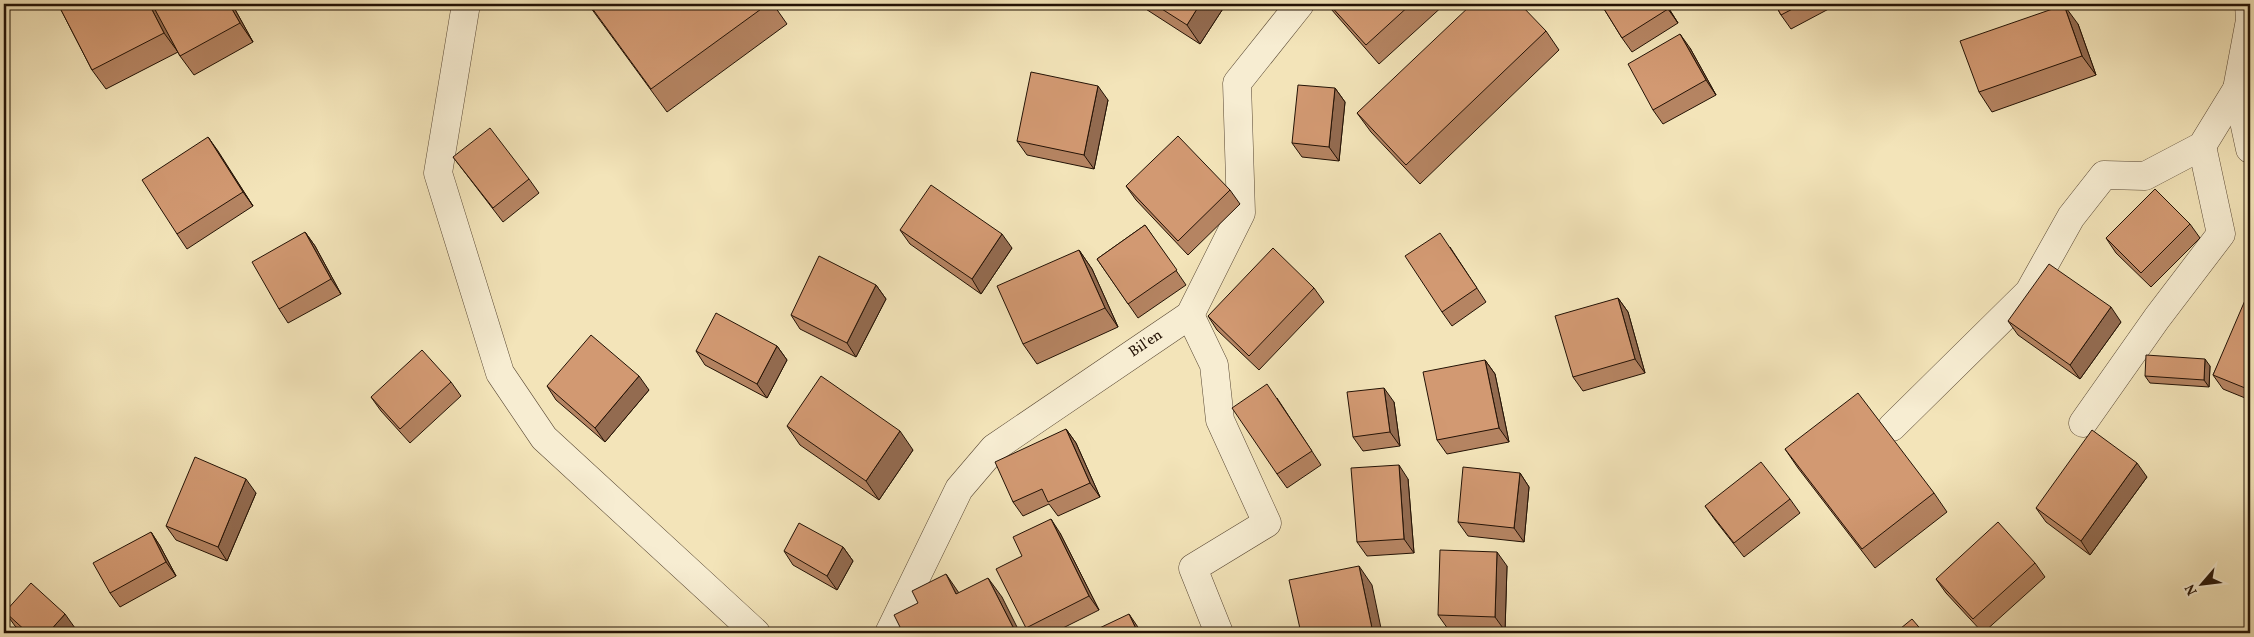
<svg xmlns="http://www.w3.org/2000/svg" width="2254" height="637" viewBox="0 0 2254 637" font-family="Vollkorn,serif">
<rect width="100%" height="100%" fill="#f3e4b9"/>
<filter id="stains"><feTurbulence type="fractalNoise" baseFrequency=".004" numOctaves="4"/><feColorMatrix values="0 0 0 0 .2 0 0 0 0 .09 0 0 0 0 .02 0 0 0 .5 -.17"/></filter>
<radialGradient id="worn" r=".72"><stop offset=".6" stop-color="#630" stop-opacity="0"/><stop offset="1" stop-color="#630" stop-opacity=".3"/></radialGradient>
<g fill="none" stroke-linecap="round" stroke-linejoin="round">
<g stroke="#574632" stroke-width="29">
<g id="minor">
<path d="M466,4L438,173L500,373L544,438L756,633"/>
<path d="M2249,4L2250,20L2237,89L2250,149"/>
<path d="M1190,315L1214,365L1220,420L1267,523L1193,568L1219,633"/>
<path d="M2083,423L2157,318L2221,234L2202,146"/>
<path d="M1892,427L2029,292L2071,217L2104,175L2145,176L2202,146L2237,89"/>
<path d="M889,633L959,489L994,448L1190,315L1241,213L1237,83L1300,4"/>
</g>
</g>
<use href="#minor" stroke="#f7edd2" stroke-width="28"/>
</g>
<g fill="#b58462" stroke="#231205">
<path d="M58,4H232L253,42L194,75L180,56L168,33L178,52L106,89L92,70Z"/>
<path d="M588,4H773L787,24L667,112Z"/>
<path d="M1138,4H1226L1200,44Z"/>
<path d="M1327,4H1445L1379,64L1331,9Z"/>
<path d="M1601,4H1666L1678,23L1632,52L1622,38Z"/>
<path d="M1775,4H1838L1791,29L1781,15Z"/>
<path d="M2078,24L2096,75L1992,112L1979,92Z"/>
<path d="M1546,31L1559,50L1420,184L1371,132L1357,113Z"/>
<path d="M1690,48L1716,95L1663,124L1653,110Z"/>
<path d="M1335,88L1345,102L1339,161L1302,157L1292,143Z"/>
<path d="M1108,100L1094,169L1027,155L1017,141Z"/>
<path d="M208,137L253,206L187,249L177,234Z"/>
<path d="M453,157L529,179L539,193L503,222Z"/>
<path d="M1126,186L1230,190L1240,204L1188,255L1136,200Z"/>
<path d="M2190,224L2200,238L2151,287L2116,253L2106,238Z"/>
<path d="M1145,225L1186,285L1138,318L1097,259Z"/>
<path d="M900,230L1012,248L981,294L910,244Z"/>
<path d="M305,232L315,246L341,294L288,323L279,309Z"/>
<path d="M1450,247L1486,302L1452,326L1442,312Z"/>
<path d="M1079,250L1092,269L1118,327L1037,364L1023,344Z"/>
<path d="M876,285L886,299L856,357L800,329L791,315Z"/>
<path d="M1314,288L1324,302L1259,370L1217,330L1208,316Z"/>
<path d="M1618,298L1628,312L1645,373L1583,391L1573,377Z"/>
<path d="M2250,300V400L2223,389L2213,375Z"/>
<path d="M2008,321L2121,322L2080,379L2018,335Z"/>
<path d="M777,346L787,360L767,398L705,365L696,351Z"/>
<path d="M1485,360L1495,374L1509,442L1447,454L1437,440Z"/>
<path d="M2210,366L2209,387L2150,383L2145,376Z"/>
<path d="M451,382L461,396L410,443L381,411L371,397Z"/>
<path d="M547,386L649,390L605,442L556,400Z"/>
<path d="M1277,398L1321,465L1287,488L1277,474Z"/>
<path d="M1394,402L1400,446L1363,451L1353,437Z"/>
<path d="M787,426L913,450L879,500L800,445Z"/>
<path d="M1066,429L1076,443L1100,497L1058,516L1049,504L1023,516L1013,502Z"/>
<path d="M1785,449L1934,493L1947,512L1875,568L1798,468Z"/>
<path d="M1520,473L1529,487L1524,542L1468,536L1458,522Z"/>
<path d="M2147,477L2090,555L2046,522L2036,508Z"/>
<path d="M1408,479L1414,553L1367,556L1357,542Z"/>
<path d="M256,493L227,561L176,540L166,526Z"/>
<path d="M1790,499L1800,513L1744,557L1715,520L1705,506Z"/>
<path d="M151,532L160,546L176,576L120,607L110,593Z"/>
<path d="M1060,533L1099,610L1053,633H1029L1026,628L1022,556Z"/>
<path d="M843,547L853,561L837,590L793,565L784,551Z"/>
<path d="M2035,563L2045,577L1983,633L1946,593L1936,579Z"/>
<path d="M1507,566L1505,631L1448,629L1438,615Z"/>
<path d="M5,612L75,628L70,633H23L15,626Z"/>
</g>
<g fill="#936b50" stroke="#231205">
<path d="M149,4H153L178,52L164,33Z"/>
<path d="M229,4H232L253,42L240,23Z"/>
<path d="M1200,4H1226L1200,44L1187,25Z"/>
<path d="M1665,4H1666L1678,23L1668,9Z"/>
<path d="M2064,5L2078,24L2096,75L2082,56Z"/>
<path d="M1680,34L1690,48L1716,95L1706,80Z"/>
<path d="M1098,86L1108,100L1094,169L1084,155Z"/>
<path d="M1335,88L1345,102L1339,161L1329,147Z"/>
<path d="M208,137L218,151L253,206L243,192Z"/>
<path d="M305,232L315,246L341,294L331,279Z"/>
<path d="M1002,234L1012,248L981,294L972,279Z"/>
<path d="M1079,250L1092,269L1118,327L1105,308Z"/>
<path d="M876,285L886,299L856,357L847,343Z"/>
<path d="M1618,298L1628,312L1645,373L1635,359Z"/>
<path d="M2111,307L2121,322L2080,379L2070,365Z"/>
<path d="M777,346L787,360L767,398L757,384Z"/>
<path d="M2205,359L2210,366L2209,387L2204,380Z"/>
<path d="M1485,360L1495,374L1509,442L1499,428Z"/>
<path d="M639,376L649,390L605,442L595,428Z"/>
<path d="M1384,388L1394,402L1400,446L1390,432Z"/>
<path d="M1066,429L1076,443L1100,497L1090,483Z"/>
<path d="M900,431L913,450L879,500L866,481Z"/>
<path d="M2137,463L2147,477L2090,555L2081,541Z"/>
<path d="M1399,465L1408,479L1414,553L1404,539Z"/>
<path d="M1520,473L1529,487L1524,542L1514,528Z"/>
<path d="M246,479L256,493L227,561L218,547Z"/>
<path d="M1051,519L1060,533L1099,610L1089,596Z"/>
<path d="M151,532L160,546L176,576L166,562Z"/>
<path d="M843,547L853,561L837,590L827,576Z"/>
<path d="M1497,552L1507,566L1505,631L1495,617Z"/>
<path d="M1359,566L1372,585L1382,633H1373Z"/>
<path d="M946,574L959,593L956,594Z"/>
<path d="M988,578L1002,597L1020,633H1016Z"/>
<path d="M65,614L75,628L70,633H48Z"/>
<path d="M1129,614L1142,633H1138Z"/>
</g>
<g fill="#d29972" stroke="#231205">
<path d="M58,4H149L164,33L92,70Z"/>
<path d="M152,4H229L240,23L180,56Z"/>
<path d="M589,4H768L651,89Z"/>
<path d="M1154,4H1200L1187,25Z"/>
<path d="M1329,4H1411L1366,45Z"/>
<path d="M1472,4H1520L1546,31L1406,165L1357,113Z"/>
<path d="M1601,4H1665L1668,9L1622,38Z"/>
<path d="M1775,4H1802L1781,15Z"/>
<path d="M2064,5L2082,56L1979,92L1960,41Z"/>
<path d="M1680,34L1706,80L1653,110L1628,64Z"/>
<path d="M1031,72L1098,86L1084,155L1017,141Z"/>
<path d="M1298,85L1335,88L1329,147L1292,143Z"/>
<path d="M490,128L529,179L493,208L453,157Z"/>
<path d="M1178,136L1230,190L1178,241L1126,186Z"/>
<path d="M208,137L243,192L177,234L142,180Z"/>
<path d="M931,185L1002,234L972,279L900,230Z"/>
<path d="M2155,189L2190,224L2141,273L2106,238Z"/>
<path d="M1145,225L1177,270L1128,304L1097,259Z"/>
<path d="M305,232L331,279L279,309L252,262Z"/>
<path d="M1440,233L1477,288L1442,312L1405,256Z"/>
<path d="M1273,248L1314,288L1249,356L1208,316Z"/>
<path d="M1079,250L1105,308L1023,344L997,286Z"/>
<path d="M819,256L876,285L847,343L791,315Z"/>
<path d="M2049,264L2111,307L2070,365L2008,321Z"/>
<path d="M1618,298L1635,359L1573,377L1555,316Z"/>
<path d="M2246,298L2250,300V390L2213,375Z"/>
<path d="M716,313L777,346L757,384L696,351Z"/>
<path d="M591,335L639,376L595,428L547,386Z"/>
<path d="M422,350L451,382L400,429L371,397Z"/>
<path d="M2146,355L2205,359L2204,380L2145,376Z"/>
<path d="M1485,360L1499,428L1437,440L1423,372Z"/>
<path d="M821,376L900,431L866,481L787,426Z"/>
<path d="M1267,384L1312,451L1277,474L1232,408Z"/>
<path d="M1384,388L1390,432L1353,437L1347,392Z"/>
<path d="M1858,393L1934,493L1862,549L1785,449Z"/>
<path d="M1066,429L1090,483L1048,502L1042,489L1013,502L995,462Z"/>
<path d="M2092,430L2137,463L2081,541L2036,508Z"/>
<path d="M195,457L246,479L218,547L166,526Z"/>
<path d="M1761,462L1790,499L1734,543L1705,506Z"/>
<path d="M1399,465L1404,539L1357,542L1351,468Z"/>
<path d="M1463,467L1520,473L1514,528L1458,522Z"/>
<path d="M2250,471V479L2247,472Z"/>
<path d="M1051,519L1089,596L1026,628L996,569L1022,556L1013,537Z"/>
<path d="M1998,522L2035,563L1973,619L1936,579Z"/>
<path d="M799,523L843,547L827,576L784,551Z"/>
<path d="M151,532L166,562L110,593L93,563Z"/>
<path d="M1440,550L1497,552L1495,617L1438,615Z"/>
<path d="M1359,566L1373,633H1301L1289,580Z"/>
<path d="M946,574L956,594L988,578L1016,633H903L894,615L918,603L912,591Z"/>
<path d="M31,583L65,614L48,633H28L5,612Z"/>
<path d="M1129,614L1138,633H1089Z"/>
<path d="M1912,619L1924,633H1895Z"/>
</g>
<g text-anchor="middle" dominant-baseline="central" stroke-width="4" stroke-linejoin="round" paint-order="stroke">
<g font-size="15" fill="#231205" stroke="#f7edd2">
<text transform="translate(1146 344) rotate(-34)">Bil'en</text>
</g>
</g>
<rect width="2254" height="637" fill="none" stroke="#f3e4b9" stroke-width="20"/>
<rect x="5" y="5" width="2244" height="627" fill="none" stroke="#231205" stroke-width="2.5"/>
<rect x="10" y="10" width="2234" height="617" fill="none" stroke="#231205"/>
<g transform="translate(2202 584) rotate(242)" stroke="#f7edd2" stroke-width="4" paint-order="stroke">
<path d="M0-4L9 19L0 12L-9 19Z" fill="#231205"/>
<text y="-8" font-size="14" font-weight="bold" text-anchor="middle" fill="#231205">N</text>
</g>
<rect width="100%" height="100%" filter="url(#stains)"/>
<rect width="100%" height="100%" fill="url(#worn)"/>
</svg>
